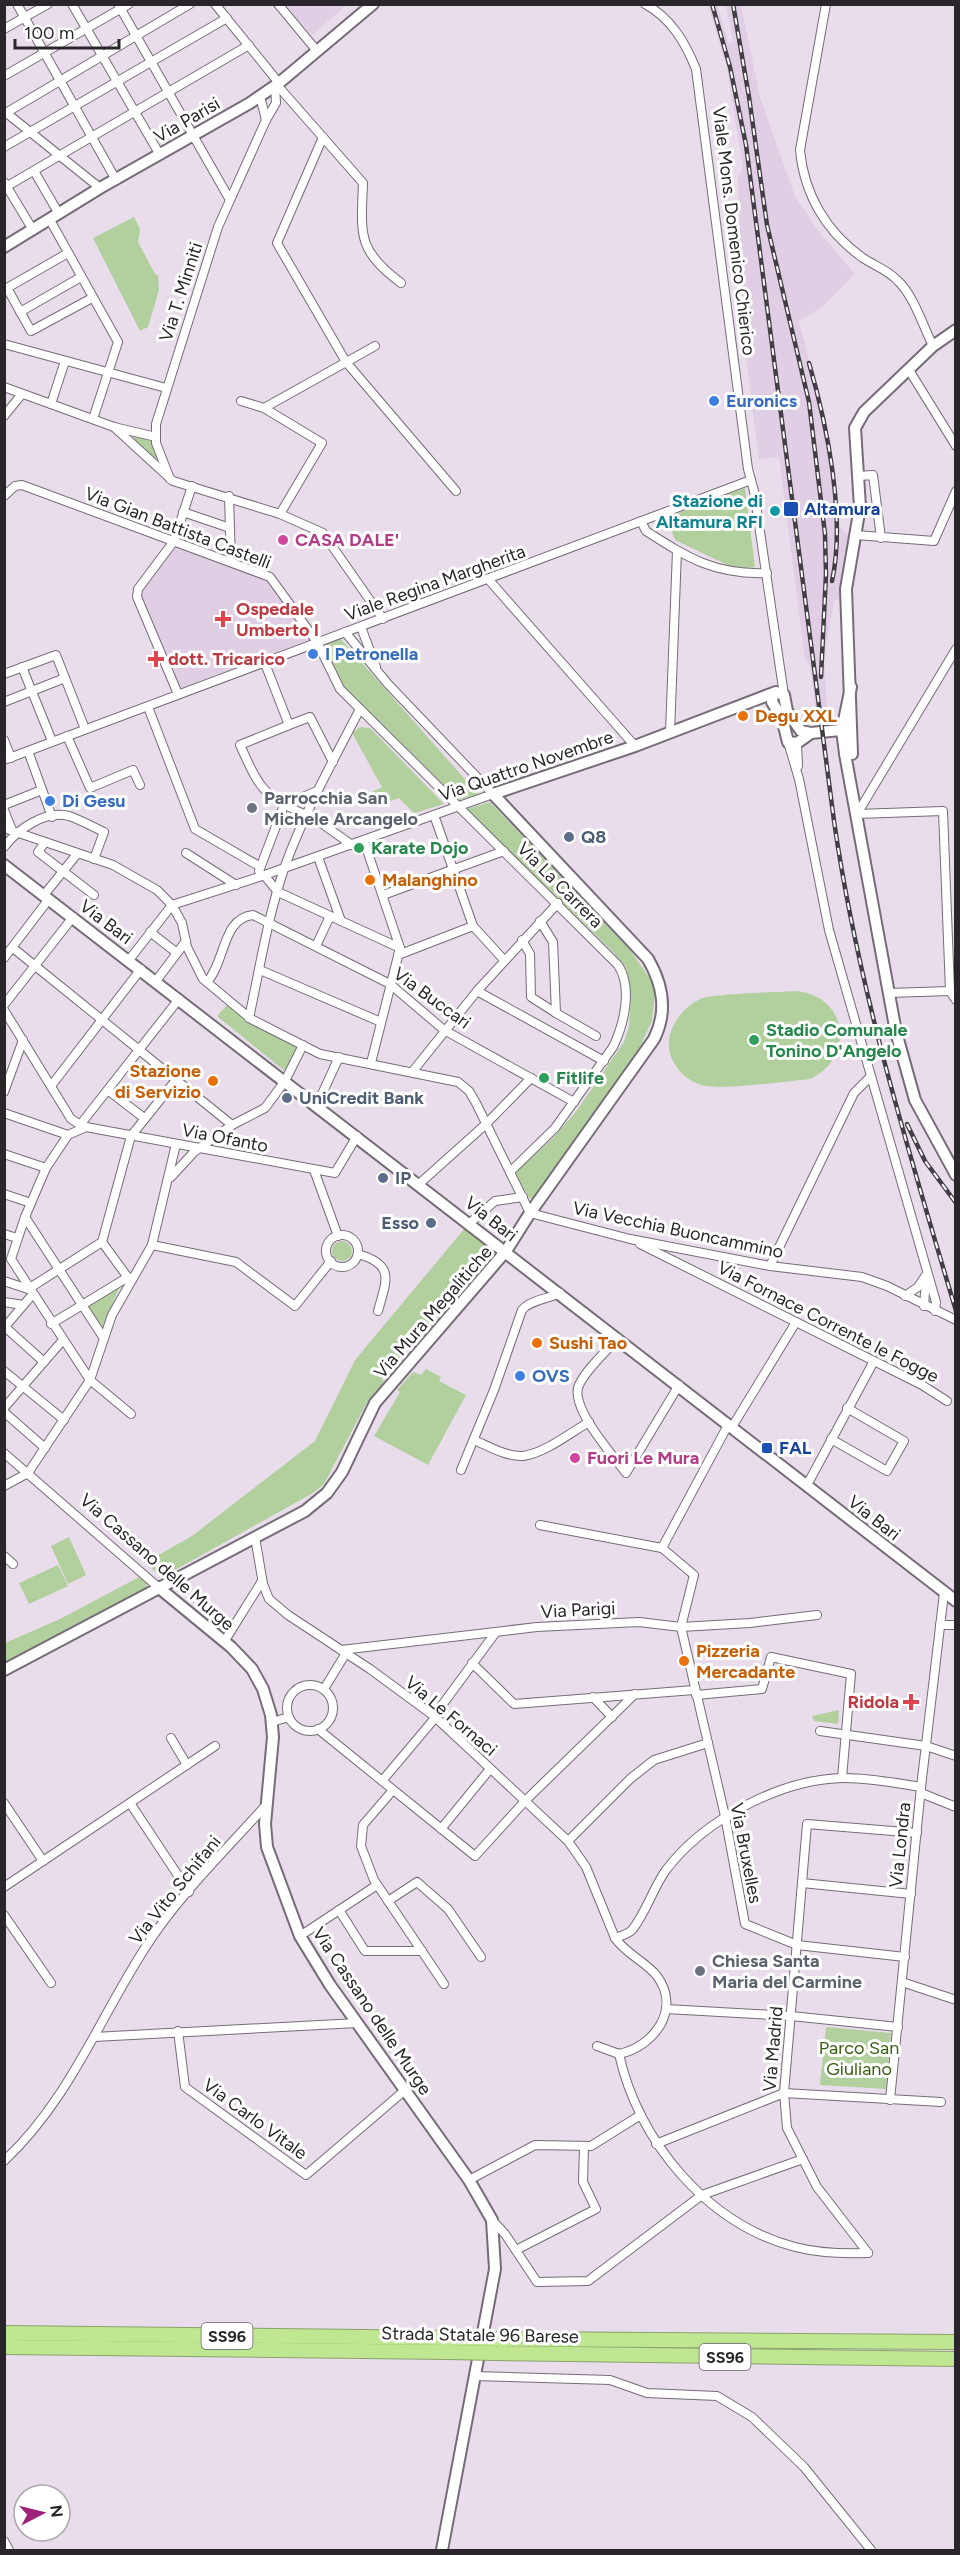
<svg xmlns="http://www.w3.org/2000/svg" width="960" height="2555" viewBox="0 0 960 2555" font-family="Figtree,sans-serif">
<rect width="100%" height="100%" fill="#e9ddeb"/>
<g fill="#e0cfe4">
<path d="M286,5H347L312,35Z"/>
<path d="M708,5H717L729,44L733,42L726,5H741L760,97L795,196L817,229L855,274L824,305L799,322L824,416L840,528L848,534L841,599L834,600L824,659L828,722L817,721L810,666L805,659L779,457L759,460L744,340L738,177L743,167L726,65Z"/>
<path d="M175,543L269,580L312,641L180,689L140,597L141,591Z"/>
</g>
<g fill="#b1d09e">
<path d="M134,217L140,229L138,242L155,274L158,275L159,290L148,327L140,331L93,238Z"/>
<path d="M137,435C151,439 154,441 158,455L155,460L132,439Z"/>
<path d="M745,488L755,567L736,569L675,540L667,517Z"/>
<path d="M340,638L478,794L459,800L344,686L323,645Z"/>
<path d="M360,727L370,728L444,804L414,813L399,798L374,807L368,794L382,787L352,733Z"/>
<path d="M490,802L630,950L651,980L655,995L652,1021L639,1049L534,1199L529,1198L515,1173L552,1139L575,1113L624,1042L629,1026L631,995L626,968L614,953L467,809Z"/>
<path d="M796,991C848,996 856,1057 810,1079C787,1081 719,1091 701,1085C686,1080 675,1069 670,1054C664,1030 682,1008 700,999C709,994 781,992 796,991Z"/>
<path d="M227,1005L250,1022L298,1047L286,1072L217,1016Z"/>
<path d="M465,1228L490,1249L486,1260L449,1308L444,1305L382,1379L384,1382L366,1404L324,1484L313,1493L166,1575H158L146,1562L192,1536L315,1441L355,1360Z"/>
<circle cx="342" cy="1251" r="10"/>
<path d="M121,1284L102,1328L88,1306Z"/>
<path d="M426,1369L441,1377L439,1381L466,1395L428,1465L374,1436L400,1392L397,1390L413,1372L421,1375Z"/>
<path d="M69,1537L86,1575L68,1584L51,1546Z"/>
<path d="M58,1565L68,1586L29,1604L19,1583Z"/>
<path d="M141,1576L147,1583L146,1590L5,1665V1643L60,1619Z"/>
<path d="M839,1710L838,1724L814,1721L812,1716Z"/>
<path d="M826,2027L891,2033L886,2089L820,2085Z"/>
</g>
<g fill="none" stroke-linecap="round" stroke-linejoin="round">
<g stroke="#766c78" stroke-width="10">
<g id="street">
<path d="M17,4L116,180"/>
<path d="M72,4L160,155"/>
<path d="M118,4L230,200"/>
<path d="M215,4L279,83"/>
<path d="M278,4L317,51"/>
<path d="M645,4C671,18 685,42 696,69L748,469L754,491L784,695"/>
<path d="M826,4L800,150C804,194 826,232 863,258C875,266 888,270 898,281C914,296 923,326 933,346"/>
<path d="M4,29L48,4"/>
<path d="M4,76L129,4"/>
<path d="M277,85L363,183C361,235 357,250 401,283"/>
<path d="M260,96L266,120L276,103L275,86"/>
<path d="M4,111L100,188"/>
<path d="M4,114L190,4"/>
<path d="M323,137L277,243L346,362L456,491"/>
<path d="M4,147L227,18"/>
<path d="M34,171L59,214"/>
<path d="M4,182L33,230"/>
<path d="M4,188L249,45"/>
<path d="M50,220L118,342L93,419"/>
<path d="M68,253L7,288L31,331L92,298"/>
<path d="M20,312L81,277"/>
<path d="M4,344L166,388"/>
<path d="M909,370L956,446"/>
<path d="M4,387L114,427L156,437"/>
<path d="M241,401L264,408L322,443L280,514"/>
<path d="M51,404L65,361"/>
<path d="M264,408L375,346"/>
<path d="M4,416L22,394"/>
<path d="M114,427L173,481L280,514L323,533L383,619"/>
<path d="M858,476L873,475L881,538"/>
<path d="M170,479L156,443V424L218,227L266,120"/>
<path d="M4,496L15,486L22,485L270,577L317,642L340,689L618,965C633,988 624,1024 613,1047L555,1128L510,1172"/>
<path d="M229,496L231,562"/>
<path d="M183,512L230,528"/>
<path d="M641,521L646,531C688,558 715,575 767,573"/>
<path d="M856,535L934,541L956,491"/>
<path d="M489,580L635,746"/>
<path d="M361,627L376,667"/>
<path d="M264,661L289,725L240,745C260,789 262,795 306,815"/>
<path d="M22,667L52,741"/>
<path d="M4,674L56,655L85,729"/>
<path d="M178,694L137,597L138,589L174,541L192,486"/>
<path d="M4,702L65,678"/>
<path d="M148,707L195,829L259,866"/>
<path d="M289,725L310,717L333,762"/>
<path d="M670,732L677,551"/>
<path d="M67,736L90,788L133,770L140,785"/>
<path d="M4,740L11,758"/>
<path d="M788,742L799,779L829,930L936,1302L935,1311"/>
<path d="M797,743L798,766"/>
<path d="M28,751L52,817"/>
<path d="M4,760L751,480"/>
<path d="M4,805L42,790"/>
<path d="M4,810L12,830"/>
<path d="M307,813L352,845"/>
<path d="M857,814L943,811L950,991"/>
<path d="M857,814L956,649"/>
<path d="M434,815L473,926L504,960"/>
<path d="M4,828L113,865L157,890L172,905L182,923L187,947L203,979L251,1019L320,1054L458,1082L469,1091L476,1103L530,1213L630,1239L770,1266L862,1277L887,1286L956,1320"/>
<path d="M364,841L400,948L371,1063"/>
<path d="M45,842L38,852L94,895"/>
<path d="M4,847C18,829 45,810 69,816C81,820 93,827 104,832L94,859"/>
<path d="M186,853L236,885"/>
<path d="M318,857L341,921"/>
<path d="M259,871L284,805L317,791"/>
<path d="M264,875L278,892L400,948"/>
<path d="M44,895L77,854"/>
<path d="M383,895L504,851"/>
<path d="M540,921L553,942L556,1013L596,1036"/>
<path d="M150,932L177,953"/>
<path d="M522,940L530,954L531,997L556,1013"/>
<path d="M316,946L330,916"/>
<path d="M13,948L232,1125"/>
<path d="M398,955L473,926"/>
<path d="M4,958L49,899"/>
<path d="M129,960L172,905L259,877L493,794L388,684L345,632"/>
<path d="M260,970L381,1022"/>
<path d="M156,981L186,941"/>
<path d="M207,982C226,961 222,918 253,915L390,984L444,1030L574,1102"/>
<path d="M477,991L604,1061"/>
<path d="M889,993L950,991L956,1000"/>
<path d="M4,1005L73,917"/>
<path d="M4,1010L71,1119L84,1127"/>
<path d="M249,1018C260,967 268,915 285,866C305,811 333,761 360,709"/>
<path d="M413,1071L477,991L558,903"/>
<path d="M51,1086L141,969"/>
<path d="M109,1091L144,1118"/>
<path d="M4,1092L23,1040"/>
<path d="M317,1105L339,1057"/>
<path d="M4,1113L68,1135"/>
<path d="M80,1125L179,999"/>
<path d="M4,1154L46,1168"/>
<path d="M314,1170L338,1236"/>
<path d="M171,1177L194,1152L232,1125L265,1108L285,1081L303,1045"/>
<path d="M419,1184L486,1124L531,1078"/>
<path d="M4,1194L31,1203"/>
<path d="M25,1217L103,1337"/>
<path d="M470,1223L495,1201L523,1197"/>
<path d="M4,1234L17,1238"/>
<circle cx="342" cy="1251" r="16"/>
<path d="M102,1242L129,1279"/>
<path d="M640,1244L922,1385L947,1401"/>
<path d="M152,1245L236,1262L295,1306L331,1261"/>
<path d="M358,1254C396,1265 386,1281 378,1311"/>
<path d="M770,1266L854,1093L870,1077"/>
<path d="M4,1281L28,1289L102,1242L131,1136L176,1080"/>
<path d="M905,1296L918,1287L926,1275"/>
<path d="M4,1302L23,1305"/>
<path d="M924,1306L926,1280"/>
<path d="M51,1324L128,1277"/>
<path d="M5,1327L44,1362"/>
<path d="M4,1328L32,1295"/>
<path d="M618,1338C606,1352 587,1368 579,1385C569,1407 613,1455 626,1473L679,1385"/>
<path d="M4,1371L64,1420"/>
<path d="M4,1408L63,1340"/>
<path d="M4,1412L45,1448"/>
<path d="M131,1414L90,1380L11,1259L25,1217L46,1168L68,1135L86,1127L335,1173L357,1136"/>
<path d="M728,1425L662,1548L694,1575L681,1627L725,1816L745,1924L797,1945L905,1957"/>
<path d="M732,1427L796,1322"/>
<path d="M831,1439L887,1471L904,1441L847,1408"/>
<path d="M474,1440C488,1446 507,1457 523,1456C545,1453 570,1433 589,1422"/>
<path d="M4,1453L158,1587"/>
<path d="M461,1470L494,1390L522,1310C530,1300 548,1299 560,1293"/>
<path d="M807,1485L874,1361"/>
<path d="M4,1486L28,1473L90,1380L112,1315L152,1245L176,1144"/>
<path d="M540,1525L662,1548"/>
<path d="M255,1537L263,1584L269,1599L288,1615L370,1669L434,1716L568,1841L586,1867L615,1938C627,1955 645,1961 657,1976C682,2010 653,2047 619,2054L597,2046"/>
<path d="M4,1556L13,1564"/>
<path d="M940,1625H956"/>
<path d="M224,1642L262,1581"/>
<path d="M341,1650L537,1627L639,1622L681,1627L750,1623L817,1615"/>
<path d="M472,1663L514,1704L694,1690"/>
<circle cx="310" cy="1708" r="23"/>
<path d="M324,1689L346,1653"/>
<path d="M696,1695L762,1689L771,1657L851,1674L842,1778"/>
<path d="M593,1697L612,1717"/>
<path d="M434,1716L496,1632"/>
<path d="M272,1722L289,1717"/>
<path d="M318,1729L475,1856L525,1801L635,1694"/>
<path d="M820,1731L926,1746L956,1756"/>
<path d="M171,1738L187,1765"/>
<path d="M382,1781L435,1718"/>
<path d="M393,1790L363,1825L361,1846L374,1880L444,1984"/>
<path d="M921,1793L956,1807"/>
<path d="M4,1803L43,1861"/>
<path d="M130,1803L189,1892"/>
<path d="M441,1829L490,1769"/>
<path d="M568,1841L630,1779L654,1760L708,1743"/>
<path d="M802,1883L911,1894"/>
<path d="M4,1887L215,1746"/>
<path d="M388,1901L417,1882L448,1909L481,1957"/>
<path d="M339,1910L365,1951H422"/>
<path d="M4,1915L51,1983"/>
<path d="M300,1936L377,1885"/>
<path d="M615,1938C621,1936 628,1934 632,1930C646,1913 653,1888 666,1870C704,1820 780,1779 844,1778C870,1778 896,1783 921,1787"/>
<path d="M902,1982L956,2000"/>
<path d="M666,2009L791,2016L898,2027"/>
<path d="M178,2031L185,2087L306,2175L404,2091"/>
<path d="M94,2037L357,2023"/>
<path d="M619,2054C638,2141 707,2224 795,2247C819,2253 844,2254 868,2253"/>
<path d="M890,2100L921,1787L944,1593"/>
<path d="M656,2144L784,2093L941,2102"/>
<path d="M4,2161C69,2100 98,2021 145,1948C178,1896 226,1850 267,1804"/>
<path d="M469,2180L535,2145L591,2146L639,2116"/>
<path d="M492,2220L505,2234L537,2282L588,2281L702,2195L803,2159"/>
<path d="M516,2250L596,2209L583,2182L584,2146"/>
<path d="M868,2253L817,2187L787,2128L784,2093L807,1824L917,1833"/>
<path d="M474,2376L610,2380L647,2393L717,2396L752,2417L804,2467L871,2550"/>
<path d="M4,2541L9,2550"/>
</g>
</g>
<g stroke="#766c78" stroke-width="14">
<g id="secondary">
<path d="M4,247L100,188L250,103L279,83L373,4"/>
<path d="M851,687L842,730L845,754L896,1032L915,1100L956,1175"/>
<path d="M773,695L772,702L782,718L788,742L797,743L811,733"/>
<path d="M852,754L846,589L860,507L855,428L864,412L933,346L956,330"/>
<path d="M4,865L956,1601"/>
<path d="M158,1587L231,1647L252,1669L263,1689L271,1715L273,1737L265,1824L267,1847L300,1936L330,1985L469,2180L492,2220L495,2269L442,2550"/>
<path d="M4,1670L305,1511L327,1493L342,1472L375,1403L506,1251L530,1213L654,1039C668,1011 663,985 648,959L493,794L635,746L776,692L784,695L787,711L801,731L811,733L850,729"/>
</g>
</g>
<g stroke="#8ba26d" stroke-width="16">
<g id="highway">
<path d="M4,2333L450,2338"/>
<path d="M498,2339L956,2342"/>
<path d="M4,2347L448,2352"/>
<path d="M495,2353L956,2359"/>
</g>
</g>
<use href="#street" stroke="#fff" stroke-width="8"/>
<use href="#secondary" stroke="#fff" stroke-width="10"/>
<use href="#highway" stroke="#bfe691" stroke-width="14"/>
<g stroke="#433d45" stroke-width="4.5">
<g id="rail">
<path d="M712,4L730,67L746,145L834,821C858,988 908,1149 956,1311"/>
<path d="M733,4L749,97L767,225L809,402L825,534L826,574L821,677"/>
<path d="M809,363C827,425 846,517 832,581"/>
<path d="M907,1124L925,1161L956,1203"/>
</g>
</g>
<use href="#rail" stroke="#fff" stroke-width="2" stroke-dasharray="7" stroke-linecap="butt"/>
<g stroke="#8ba26d" stroke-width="16" stroke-linecap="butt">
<g id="highway-bridge">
<path d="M450,2338L498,2339"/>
<path d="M448,2352L495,2353"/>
</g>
</g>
<use href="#highway-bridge" stroke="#bfe691" stroke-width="14"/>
</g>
<g fill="#3f7fe0" stroke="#fff" stroke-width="2">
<circle cx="714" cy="401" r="6"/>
<circle cx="313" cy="654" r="6"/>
<circle cx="50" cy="801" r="6"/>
<circle cx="520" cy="1376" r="6"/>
</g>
<g fill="#1a4fb4" stroke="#fff" stroke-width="2">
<rect x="783" y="501" width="16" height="16" rx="3"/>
<rect x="761" y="1442" width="12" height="12" rx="3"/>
</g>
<circle fill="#0f9aa8" stroke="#fff" stroke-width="2" cx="775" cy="511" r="6"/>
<g fill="#d1479c" stroke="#fff" stroke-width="2">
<circle cx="283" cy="540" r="6"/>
<circle cx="575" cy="1458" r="6"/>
</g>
<g fill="#e0444e" stroke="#fff" stroke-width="2">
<path d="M220 610h6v6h6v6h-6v6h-6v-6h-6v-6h6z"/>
<path d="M153 650h6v6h6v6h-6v6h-6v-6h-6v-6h6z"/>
<path d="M908 1693h6v6h6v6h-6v6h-6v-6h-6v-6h6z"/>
</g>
<g fill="#e8710a" stroke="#fff" stroke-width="2">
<circle cx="743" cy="716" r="6"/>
<circle cx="370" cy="880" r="6"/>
<circle cx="213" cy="1081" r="6"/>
<circle cx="537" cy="1343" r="6"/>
<circle cx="684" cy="1661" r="6"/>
</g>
<g fill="#6b7280" stroke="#fff" stroke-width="2">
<circle cx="252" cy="808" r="6"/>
<circle cx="700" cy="1971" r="6"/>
</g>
<g fill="#5c6f8a" stroke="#fff" stroke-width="2">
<circle cx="569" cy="837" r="6"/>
<circle cx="287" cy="1098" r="6"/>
<circle cx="383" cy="1178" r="6"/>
<circle cx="431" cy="1223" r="6"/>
</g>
<g fill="#2e9e5b" stroke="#fff" stroke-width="2">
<circle cx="359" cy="848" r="6"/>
<circle cx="754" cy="1040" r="6"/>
<circle cx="544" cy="1078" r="6"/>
</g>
<g text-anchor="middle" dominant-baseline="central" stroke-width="6" stroke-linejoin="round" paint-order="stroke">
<g fill="#fff" stroke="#6a666b" stroke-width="1.5">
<rect x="201.5" y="2323" width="51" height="26" rx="4.5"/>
<rect x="699.5" y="2344" width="51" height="26" rx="4.5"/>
</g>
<g font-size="16" font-weight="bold" fill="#2a252b">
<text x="227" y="2336">SS96</text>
<text x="725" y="2357">SS96</text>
</g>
<g font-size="18" fill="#2a252b" stroke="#fff">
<text transform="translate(187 120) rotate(-30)">Via Parisi</text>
<text transform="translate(734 231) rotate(83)">Viale Mons. Domenico Chierico</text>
<text transform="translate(181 292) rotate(-72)">Via T. Minniti</text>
<text transform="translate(178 528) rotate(21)">Via Gian Battista Castelli</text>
<text transform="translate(435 583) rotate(-20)">Viale Regina Margherita</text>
<text transform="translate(526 766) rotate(-19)">Via Quattro Novembre</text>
<text transform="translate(560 885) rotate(45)">Via La Carrera</text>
<text transform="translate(106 922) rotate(37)">Via Bari</text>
<text transform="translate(432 998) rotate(36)">Via Buccari</text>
<text transform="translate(225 1138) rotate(11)">Via Ofanto</text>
<text transform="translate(491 1219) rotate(38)">Via Bari</text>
<text transform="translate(678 1230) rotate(12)">Via Vecchia Buoncammino</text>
<text transform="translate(433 1312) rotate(-49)">Via Mura Megalitiche</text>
<text transform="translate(828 1322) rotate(27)">Via Fornace Corrente le Fogge</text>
<text transform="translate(874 1518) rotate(38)">Via Bari</text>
<text transform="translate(157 1562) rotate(41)">Via Cassano delle Murge</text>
<text transform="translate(578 1610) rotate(-3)">Via Parigi</text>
<text transform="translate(451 1716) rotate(40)">Via Le Fornaci</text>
<text transform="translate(900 1845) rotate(-84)">Via Londra</text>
<text transform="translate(746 1853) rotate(79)">Via Bruxelles</text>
<text transform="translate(175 1890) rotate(-51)">Via Vito Schifani</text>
<text transform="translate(372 2011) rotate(56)">Via Cassano delle Murge</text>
<text transform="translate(773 2049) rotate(-85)">Via Madrid</text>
<text transform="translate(255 2119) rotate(36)">Via Carlo Vitale</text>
<text transform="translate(480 2335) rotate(1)">Strada Statale 96 Barese</text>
</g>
<g font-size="18" font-weight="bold" fill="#366cbe" stroke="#fff" text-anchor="start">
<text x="726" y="401">Euronics</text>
<text x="325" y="654">I Petronella</text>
<text x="62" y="801">Di Gesu</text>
<text x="532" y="1376">OVS</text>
</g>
<g font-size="18" font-weight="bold" fill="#0d838f" stroke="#fff" text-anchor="end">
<text x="763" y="501">Stazione di<tspan x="763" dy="21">Altamura RFI</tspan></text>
</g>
<g font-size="18" font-weight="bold" fill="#164399" stroke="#fff" text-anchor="start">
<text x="804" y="509">Altamura</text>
<text x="779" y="1448">FAL</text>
</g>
<g font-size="18" font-weight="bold" fill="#b23c85" stroke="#fff" text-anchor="start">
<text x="295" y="540">CASA DALE'</text>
<text x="587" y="1458">Fuori Le Mura</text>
</g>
<g font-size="18" font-weight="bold" fill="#be3a42" stroke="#fff" text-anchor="start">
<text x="236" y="609">Ospedale<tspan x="236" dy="21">Umberto I</tspan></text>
<text x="168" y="659">dott. Tricarico</text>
<text x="899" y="1702" text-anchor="end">Ridola</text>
</g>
<g font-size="18" font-weight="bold" fill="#c56008" stroke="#fff" text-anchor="start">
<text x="755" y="716">Degu XXL</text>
<text x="382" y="880">Malanghino</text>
<text x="201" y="1071" text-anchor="end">Stazione<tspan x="201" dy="21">di Servizio</tspan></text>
<text x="549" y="1343">Sushi Tao</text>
<text x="696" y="1651">Pizzeria<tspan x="696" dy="21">Mercadante</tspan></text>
</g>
<g font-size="18" font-weight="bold" fill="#5b616d" stroke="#fff" text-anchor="start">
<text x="264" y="798">Parrocchia San<tspan x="264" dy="21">Michele Arcangelo</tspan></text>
<text x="712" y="1961">Chiesa Santa<tspan x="712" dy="21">Maria del Carmine</tspan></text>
</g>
<g font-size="18" font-weight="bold" fill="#4e5e75" stroke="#fff" text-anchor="start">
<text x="581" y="837">Q8</text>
<text x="299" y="1098">UniCredit Bank</text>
<text x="395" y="1178">IP</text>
<text x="419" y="1223" text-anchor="end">Esso</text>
</g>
<g font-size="18" font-weight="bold" fill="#27864d" stroke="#fff" text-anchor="start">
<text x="371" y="848">Karate Dojo</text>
<text x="766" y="1030">Stadio Comunale<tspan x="766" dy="21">Tonino D'Angelo</tspan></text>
<text x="556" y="1078">Fitlife</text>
</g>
<g font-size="18" fill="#376010" stroke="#fff">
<text x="859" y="2048">Parco San<tspan x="859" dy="21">Giuliano</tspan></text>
</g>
</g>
<rect width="960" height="2555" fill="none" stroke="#2a252b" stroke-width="12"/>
<g transform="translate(42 2513) rotate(83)"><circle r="28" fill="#ffffff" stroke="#aaa8aa" stroke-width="1.5"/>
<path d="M0-4.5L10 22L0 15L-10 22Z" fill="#9d2279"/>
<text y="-9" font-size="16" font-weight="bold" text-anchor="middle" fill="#2a252b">N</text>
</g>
<path d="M15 39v9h104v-9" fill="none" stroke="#2a252b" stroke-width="3"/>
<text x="24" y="39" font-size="18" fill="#2a252b" stroke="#ffffff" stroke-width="4.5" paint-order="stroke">100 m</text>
</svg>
